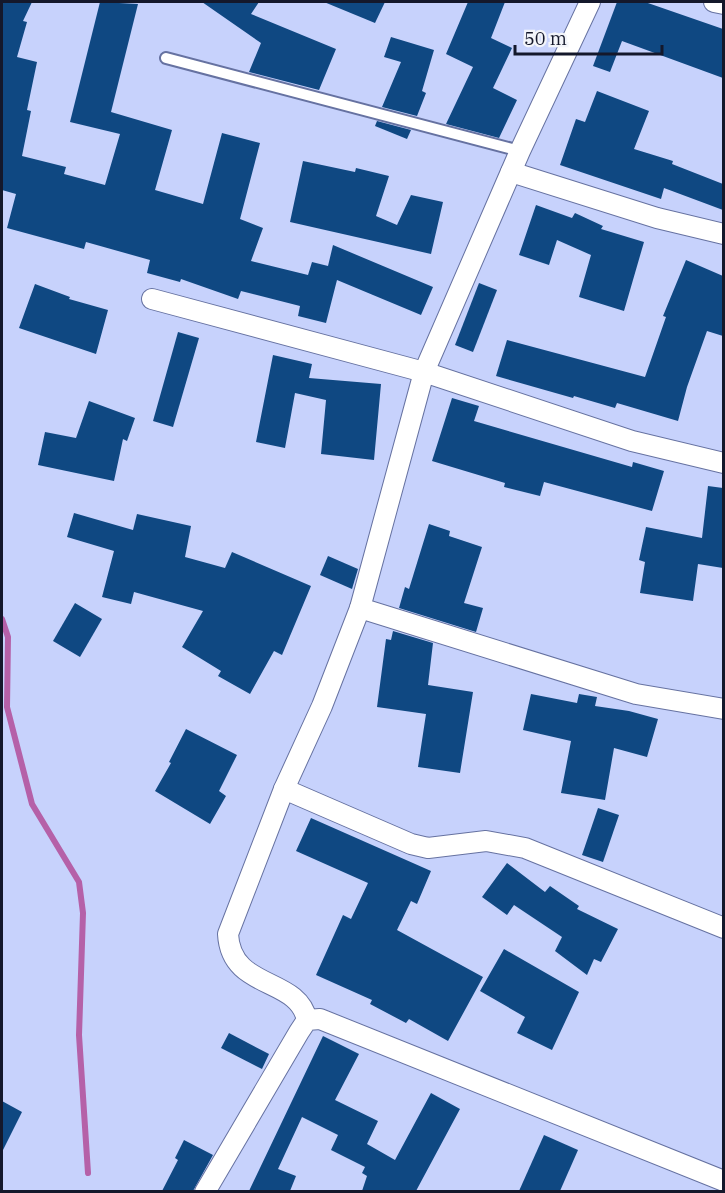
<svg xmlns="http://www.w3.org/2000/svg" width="725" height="1193" viewBox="0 0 725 1193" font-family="'IBM Plex Serif',serif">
<rect width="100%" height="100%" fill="#c7d2fc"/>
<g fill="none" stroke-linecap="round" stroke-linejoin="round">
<path stroke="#b561a8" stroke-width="6" d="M2,619L8,637L7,707L32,804L79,882L83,913L79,1035L88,1173"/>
</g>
<g fill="#0f4882">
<path d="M2,2H32L23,21L27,22L17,57L37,62L27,110L31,111L22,156L66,167L64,174L105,185L120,134L70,122L100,2L138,4L111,112L172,130L155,190L203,204L222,133L260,143L240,219L263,228L251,261L308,275L312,262L328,266L333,245L433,287L421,315L337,280L326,323L298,316L300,306L241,291L238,299L181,279L180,282L147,273L150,260L86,242L84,249L7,228L16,194L2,190Z"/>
<path d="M202,2H259L251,14L336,49L319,90L249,72L261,43Z"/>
<path d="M324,2H385L375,23Z"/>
<path d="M468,2H505L491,38L512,48L493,88L517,100L499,138L446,124L473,67L446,54Z"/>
<path d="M617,2H645L723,29V78L622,41L610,72L593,66Z"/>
<path d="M391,37L434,50L422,91L426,93L417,116L382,107L401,62L384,57Z"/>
<path d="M597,91L649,111L634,149L673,161L672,164L723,184V210L664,188L661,199L560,165L576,119L585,122Z"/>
<path d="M377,121L411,130L407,139L375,126Z"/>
<path d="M303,161L355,172L356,168L389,176L376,216L397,225L411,195L443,202L431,254L290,222Z"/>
<path d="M536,205L572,218L575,213L603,226L601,229L644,242L624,311L579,297L591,255L557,240L549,265L519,255Z"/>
<path d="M686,260L723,276V336L707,331L687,387L678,421L617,403L615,408L574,396L573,398L496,376L507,340L645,377L666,317L663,316Z"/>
<path d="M479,283L497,290L473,352L455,345Z"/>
<path d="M35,284L70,297L69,299L108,310L96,354L19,328Z"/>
<path d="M178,332L199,338L173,427L153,421Z"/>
<path d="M273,355L312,364L309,378L381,384L374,460L321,454L326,400L295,393L285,448L256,442Z"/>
<path d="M452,398L479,406L474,421L632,467L633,462L664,471L652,511L544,482L540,496L504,487L505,483L432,461Z"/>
<path d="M89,401L135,418L127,441L123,439L114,481L38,465L45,432L76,438Z"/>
<path d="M708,486L723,488V568L698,564L693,601L640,593L645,562L639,560L646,527L702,538Z"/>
<path d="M74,513L133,530L137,514L191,526L185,557L225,568L232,552L311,586L282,655L274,651L250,694L218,676L221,671L182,647L203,611L134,592L131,604L102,597L114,551L67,537Z"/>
<path d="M429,524L450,531L449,536L482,547L464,603L483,608L476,632L399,608L405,587L409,589Z"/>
<path d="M328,556L358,569L352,589L320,575Z"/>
<path d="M75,603L102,619L80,657L53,641Z"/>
<path d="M393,631L433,643L428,685L473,692L460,773L418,767L426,714L377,707L386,639L391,640Z"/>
<path d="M531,694L577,703L579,694L597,697L595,706L629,711L658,719L647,757L614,748L605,800L561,793L571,741L523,730Z"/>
<path d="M186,729L237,755L219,791L226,796L210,824L155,791L171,763L169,762Z"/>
<path d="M598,808L619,815L603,862L582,855Z"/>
<path d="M311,818L431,871L417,904L411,901L397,930L483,977L448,1041L409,1019L406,1023L370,1004L372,1000L316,975L343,915L351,919L368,883L296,851Z"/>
<path d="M507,863L545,892L550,886L579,906L577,909L618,929L601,962L594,959L587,975L555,951L562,937L514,905L507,915L482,897Z"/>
<path d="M504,949L579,992L552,1050L517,1033L525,1017L480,991Z"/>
<path d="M229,1033L269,1054L262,1069L221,1048Z"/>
<path d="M323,1036L359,1054L335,1100L378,1121L367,1144L395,1160L431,1093L460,1109L416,1191H362L367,1176L362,1173L365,1167L331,1150L338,1135L302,1117L278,1169L296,1176L290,1191H249Z"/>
<path d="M2,1101L22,1112L2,1152Z"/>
<path d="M544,1135L578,1150L560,1191H519Z"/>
<path d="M184,1140L213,1155L193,1191H162L178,1160L175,1158Z"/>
</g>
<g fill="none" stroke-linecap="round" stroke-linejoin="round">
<g stroke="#6672a1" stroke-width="14">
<path id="service" d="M166,58L520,151"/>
</g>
<g stroke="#6672a1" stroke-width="22">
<g id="minor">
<path d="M714,2L724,4"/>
<path d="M511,172L657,218L724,234"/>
<path d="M152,299L424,372L632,441L724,463"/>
<path d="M360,608L636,694L724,709"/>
<path d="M284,789L411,844L428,848L486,841L525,848L724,928"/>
<path d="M307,1020C298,976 231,991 228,934L284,789L322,706L360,608L424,372L520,151L590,2"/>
<path d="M205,1192L299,1032L307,1020L320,1019L724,1181"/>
</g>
</g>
<use href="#service" stroke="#fff" stroke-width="10"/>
<use href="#minor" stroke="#fff" stroke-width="20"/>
</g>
<rect width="725" height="1193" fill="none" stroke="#14182b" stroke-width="6"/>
<path d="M515 45v9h147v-9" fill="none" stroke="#14182b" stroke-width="3"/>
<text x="524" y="45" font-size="18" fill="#14182b" stroke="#f3f5fa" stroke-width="4.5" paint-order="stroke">50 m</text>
</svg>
